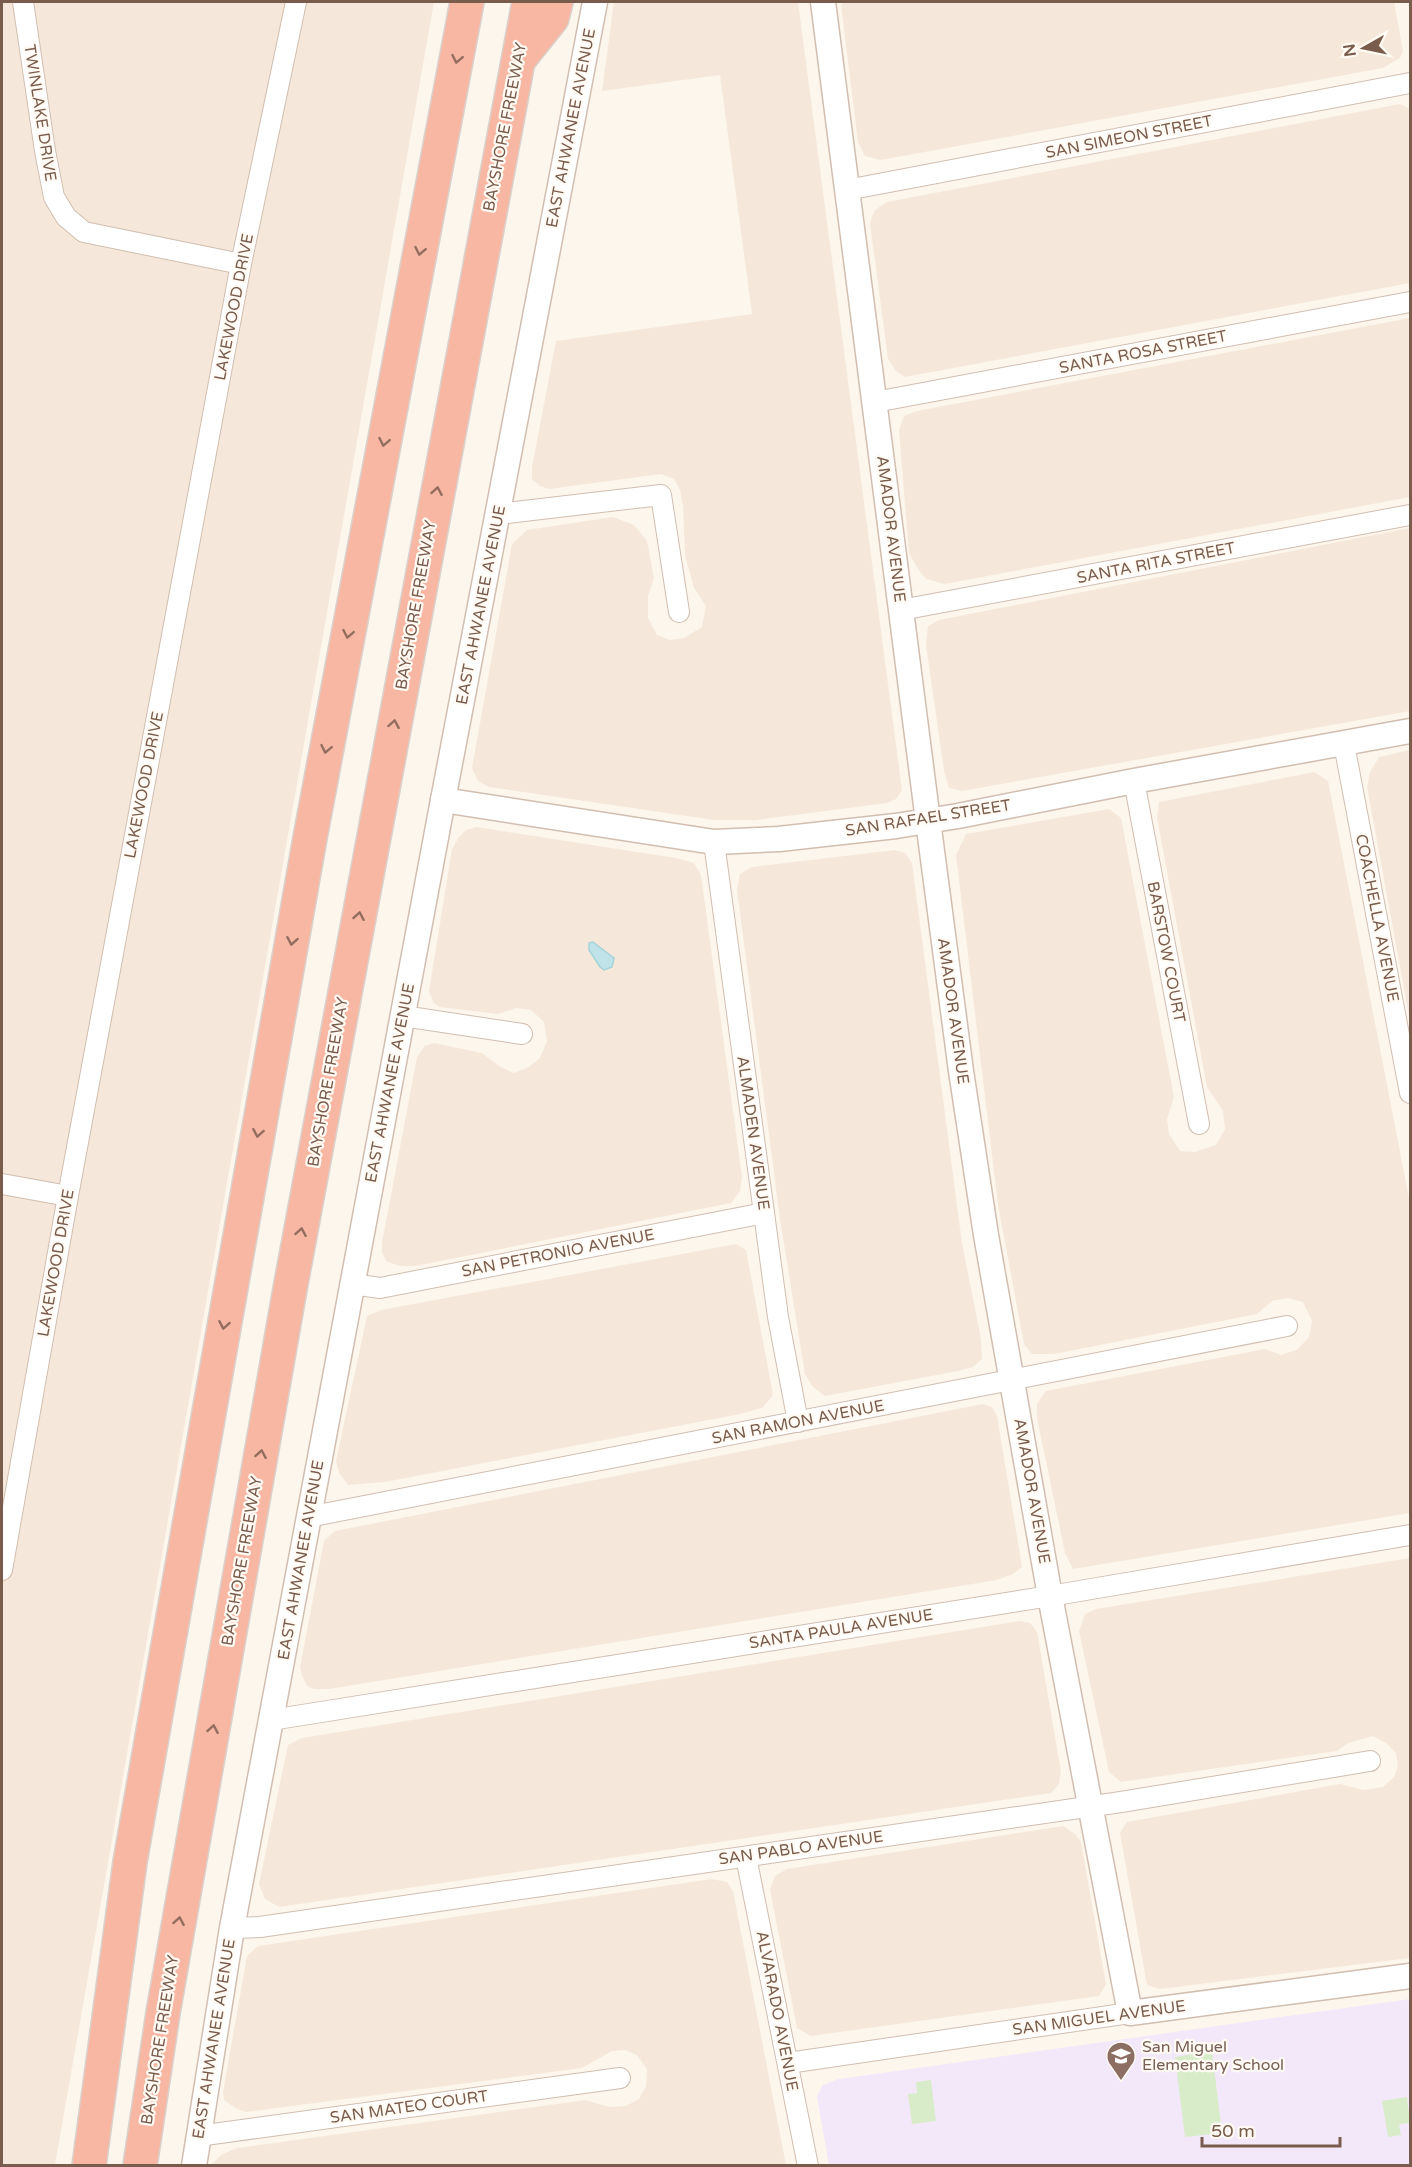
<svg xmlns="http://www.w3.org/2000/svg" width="1412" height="2167" viewBox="0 0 1412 2167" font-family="'Varela Round',sans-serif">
<rect width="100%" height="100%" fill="#fdf6ec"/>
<g fill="#f5e8da">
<path d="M2,2H434L55,2165L2,2166Z"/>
<path d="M614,2H798L902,790L896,799L887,803L756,820H714L489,787L478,781L472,768L512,544L527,530L613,517L634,525L647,541L654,578L648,596V618L657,635L670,640L684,638L702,627L706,606L694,588L685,555L683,506L680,490L674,479L661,474L549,489L540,486L532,479V467L556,341L752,314L720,75L602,91Z"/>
<path d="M843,2H1394L1403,51L1400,58L1383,68L881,160L865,156L858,142L841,5Z"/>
<path d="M1400,104L1410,109V283L905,377L896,371L888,359L870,223L875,210L887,202Z"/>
<path d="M1410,318V497L945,584L926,579L918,569L909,553L899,430L904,416L917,411Z"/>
<path d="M1410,528V711L962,791L949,788L944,771L926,645L928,626L939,620Z"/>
<path d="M1410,750V1021L1367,787L1370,772L1379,757Z"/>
<path d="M1314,772L1328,781L1410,1203V1513L1073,1569L1065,1553L1037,1418V1404L1046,1391L1265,1349L1281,1355L1298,1349L1309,1337L1312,1321L1303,1302L1288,1298L1272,1301L1257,1314L1054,1354H1032L1024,1344L998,1205L956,855L966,834L1109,809L1121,818L1174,1097L1167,1119L1169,1134L1180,1151L1195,1152L1216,1145L1225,1129L1223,1111L1207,1087L1157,818L1159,802Z"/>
<path d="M476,827L676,858L694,863L701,875L742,1177L740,1191L731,1203L416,1266H399L386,1261L382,1252V1243L417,1057L425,1046L434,1043L482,1053L499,1066L514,1073L529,1067L540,1058L547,1041L544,1022L531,1010L516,1008L498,1014L439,1007L433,1002L429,991L452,849L459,837L466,830Z"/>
<path d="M895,850L905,853L912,863L962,1243L981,1339L982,1359L973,1367L958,1371L825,1396L812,1386L805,1374L780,1219L737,890L740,874L752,867Z"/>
<path d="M736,1244L746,1250L773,1395L762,1408L740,1414L385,1482L348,1485L339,1473L336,1461L367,1316L381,1310Z"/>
<path d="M983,1404L992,1407L997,1416L1022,1567L1013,1574L997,1580L329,1689H314L307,1686L302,1676L300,1667L324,1541L335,1531Z"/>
<path d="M1410,1558V1958L1160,1989L1147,1985L1120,1833L1127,1822L1340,1784L1364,1790L1383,1787L1394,1777L1398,1766L1396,1753L1386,1743L1373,1736L1348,1743L1337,1751L1121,1782L1109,1772L1079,1631L1085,1614L1096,1609Z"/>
<path d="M1020,1621L1030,1623L1037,1632L1061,1771L1059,1784L1051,1793L279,1907L265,1899L259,1884L288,1745L302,1738Z"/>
<path d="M1063,1826L1075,1834L1081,1842L1106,1984L1099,1996L811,2036L797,2028L770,1890L775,1876L787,1869Z"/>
<path d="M712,1879L727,1882L733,1891L786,2165H211L221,2155L237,2148L586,2100L609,2107L626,2106L639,2099L646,2086L647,2069L637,2055L625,2050L612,2051L582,2068L246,2112L237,2109L224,2100L223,2092L247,1956L258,1946Z"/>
</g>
<path fill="#f3e8fa" d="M1410,1999V2165H829L817,2097L823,2085L839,2079Z"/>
<g fill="#d8ecc9">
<path d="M1212,2051L1222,2133L1185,2137L1175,2057Z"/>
<path d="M931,2080L936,2121L912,2124L908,2094L917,2093L916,2082Z"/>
<path d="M1407,2097L1410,2123L1399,2124L1401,2135L1388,2137L1382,2101Z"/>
</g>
<path fill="#bfe3e8" stroke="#a5d3da" stroke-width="1.5" d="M593,942L614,958L612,967L604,970L600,967L589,950V943Z"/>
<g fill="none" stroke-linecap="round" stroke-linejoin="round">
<g stroke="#d1beb0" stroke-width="22">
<g id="minor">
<path d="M23,2L45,151L54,197L66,217L84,232L241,264"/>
<path d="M847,190L1410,83"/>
<path d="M875,402L1410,302"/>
<path d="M498,514L661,495L679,612"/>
<path d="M901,610L1410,515"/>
<path d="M1344,744L1410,1093"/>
<path d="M1134,781L1199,1124"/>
<path d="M714,842L778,1317L798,1422"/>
<path d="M403,1016L522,1034"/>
<path d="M2,1184L68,1196"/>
<path d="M352,1284L380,1288L764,1213"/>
<path d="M308,1517L1287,1326"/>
<path d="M2,1570L68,1196L241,264L296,2"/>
<path d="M271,1720L1050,1596L1410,1535"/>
<path d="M746,1857L808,2166"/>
<path d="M232,1928L260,1927L1121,1802L1370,1761"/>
<path d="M788,2063L1130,2013"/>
<path d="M198,2136L620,2078"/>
</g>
</g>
<g stroke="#d1beb0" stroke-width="27">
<g id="tertiary">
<path d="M823,2L928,821L961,1071L986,1235L1050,1596L1130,2013L1410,1976"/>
<path d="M443,800L714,842L779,839L896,826L958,816L1134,781L1410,731"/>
<path d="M194,2166L232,1928L443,800L595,2"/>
</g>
</g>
<g stroke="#dad1cd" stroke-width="36">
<g id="motorway">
<path d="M520,58L552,18L556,2"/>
<path d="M89,2166L130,1862L310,838L467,2"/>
<path d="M140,2166L163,2013L290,1289L529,2"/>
</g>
</g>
<use href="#minor" stroke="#fff" stroke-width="20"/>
<use href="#tertiary" stroke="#fff" stroke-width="24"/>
<use href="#motorway" stroke="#f7b7a3" stroke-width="33"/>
</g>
<defs><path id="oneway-chevron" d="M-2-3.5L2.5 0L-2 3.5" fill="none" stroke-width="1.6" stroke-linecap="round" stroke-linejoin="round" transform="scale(1.5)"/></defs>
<g stroke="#936e5e">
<use href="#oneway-chevron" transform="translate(457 59) rotate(101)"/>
<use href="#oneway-chevron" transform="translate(420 251) rotate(101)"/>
<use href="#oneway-chevron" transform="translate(384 442) rotate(101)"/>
<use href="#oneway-chevron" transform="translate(437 491) rotate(-80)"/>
<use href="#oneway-chevron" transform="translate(348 634) rotate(101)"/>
<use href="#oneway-chevron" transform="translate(394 724) rotate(-80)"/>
<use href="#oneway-chevron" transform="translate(326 749) rotate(101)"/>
<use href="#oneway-chevron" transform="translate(359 916) rotate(-80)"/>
<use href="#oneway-chevron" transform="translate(292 941) rotate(100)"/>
<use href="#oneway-chevron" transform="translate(258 1133) rotate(100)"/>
<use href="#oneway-chevron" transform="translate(301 1232) rotate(-80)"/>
<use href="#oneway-chevron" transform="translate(224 1325) rotate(100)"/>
<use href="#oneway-chevron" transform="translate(261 1454) rotate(-80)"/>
<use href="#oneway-chevron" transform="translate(213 1729) rotate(-80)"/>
<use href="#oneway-chevron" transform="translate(179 1921) rotate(-80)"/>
</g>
<defs>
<g id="school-pin" transform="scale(1.5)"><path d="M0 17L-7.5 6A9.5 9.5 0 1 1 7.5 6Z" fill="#8d6e63" stroke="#fffaf3"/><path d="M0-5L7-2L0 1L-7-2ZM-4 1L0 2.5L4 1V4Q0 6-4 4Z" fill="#fff"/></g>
</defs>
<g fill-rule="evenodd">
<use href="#school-pin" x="1121" y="2056"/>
</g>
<g text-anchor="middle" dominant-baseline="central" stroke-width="4.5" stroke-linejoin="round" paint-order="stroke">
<g font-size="16" fill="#7a5c4d" stroke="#fffaf3">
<text transform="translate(40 113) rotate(81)">TWINLAKE DRIVE</text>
<text transform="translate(505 127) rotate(-79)">BAYSHORE FREEWAY</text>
<text transform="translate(571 128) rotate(-79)">EAST AHWANEE AVENUE</text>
<text transform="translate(1129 137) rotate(-11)">SAN SIMEON STREET</text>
<text transform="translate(234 307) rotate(-79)">LAKEWOOD DRIVE</text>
<text transform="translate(1143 352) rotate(-11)">SANTA ROSA STREET</text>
<text transform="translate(891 529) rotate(83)">AMADOR AVENUE</text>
<text transform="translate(1156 563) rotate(-11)">SANTA RITA STREET</text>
<text transform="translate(416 605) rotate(-80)">BAYSHORE FREEWAY</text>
<text transform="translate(481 605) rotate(-79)">EAST AHWANEE AVENUE</text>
<text transform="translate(144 785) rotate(-79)">LAKEWOOD DRIVE</text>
<text transform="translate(928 818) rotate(-9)">SAN RAFAEL STREET</text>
<text transform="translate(1377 918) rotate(79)">COACHELLA AVENUE</text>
<text transform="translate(1166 952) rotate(79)">BARSTOW COURT</text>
<text transform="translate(953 1011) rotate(82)">AMADOR AVENUE</text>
<text transform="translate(328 1082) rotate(-80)">BAYSHORE FREEWAY</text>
<text transform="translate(390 1083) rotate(-79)">EAST AHWANEE AVENUE</text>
<text transform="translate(753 1133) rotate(82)">ALMADEN AVENUE</text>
<text transform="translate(558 1253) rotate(-11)">SAN PETRONIO AVENUE</text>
<text transform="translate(56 1263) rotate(-80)">LAKEWOOD DRIVE</text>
<text transform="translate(798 1422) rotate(-11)">SAN RAMON AVENUE</text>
<text transform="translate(1032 1491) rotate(80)">AMADOR AVENUE</text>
<text transform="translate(301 1560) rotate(-80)">EAST AHWANEE AVENUE</text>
<text transform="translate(242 1561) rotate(-80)">BAYSHORE FREEWAY</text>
<text transform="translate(841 1629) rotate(-9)">SANTA PAULA AVENUE</text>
<text transform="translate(801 1848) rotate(-8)">SAN PABLO AVENUE</text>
<text transform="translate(777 2011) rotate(79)">ALVARADO AVENUE</text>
<text transform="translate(1099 2018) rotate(-8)">SAN MIGUEL AVENUE</text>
<text transform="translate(214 2039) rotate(-81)">EAST AHWANEE AVENUE</text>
<text transform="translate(160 2040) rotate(-81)">BAYSHORE FREEWAY</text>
<text transform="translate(409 2107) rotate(-8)">SAN MATEO COURT</text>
</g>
<g font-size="16" fill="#785e54" stroke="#fffaf3" text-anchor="start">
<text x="1142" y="2047">San Miguel<tspan x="1142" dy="18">Elementary School</tspan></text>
</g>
</g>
<rect width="1412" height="2167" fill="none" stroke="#7a5c4d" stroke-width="6"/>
<g transform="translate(1364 48) rotate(261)" stroke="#fffaf3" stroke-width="4.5" paint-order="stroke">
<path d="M0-4.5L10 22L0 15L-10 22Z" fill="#7a5c4d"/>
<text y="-9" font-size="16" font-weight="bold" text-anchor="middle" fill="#7a5c4d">N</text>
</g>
<path d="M1202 2137v9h138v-9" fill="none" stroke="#7a5c4d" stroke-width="3"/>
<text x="1211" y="2137" font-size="18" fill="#7a5c4d" stroke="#fffaf3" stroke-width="4.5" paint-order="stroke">50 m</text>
</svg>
